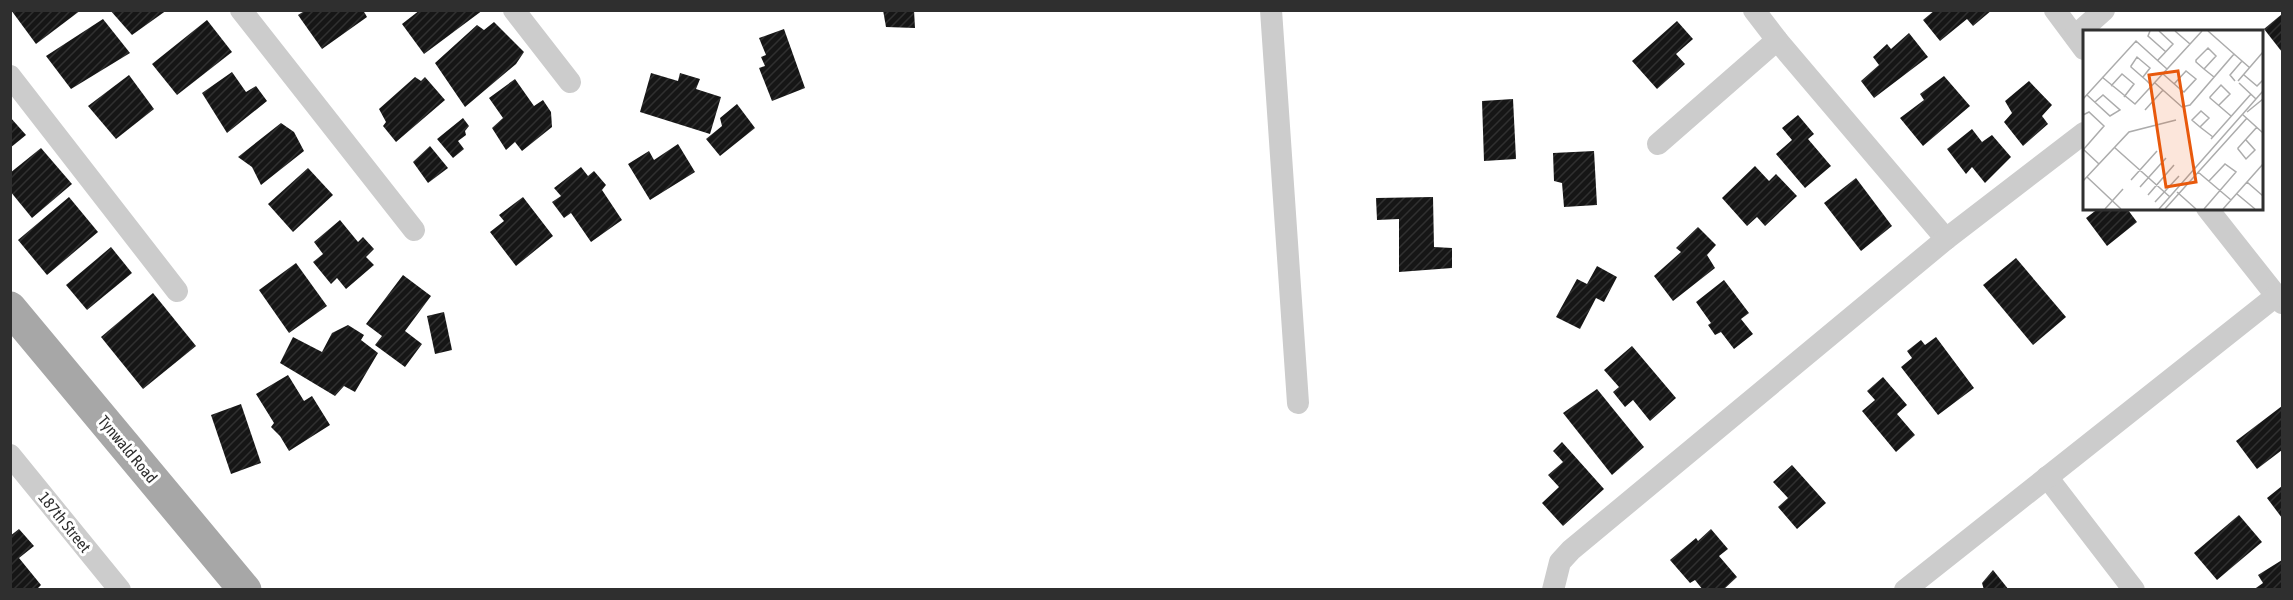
<svg xmlns="http://www.w3.org/2000/svg" width="2293" height="600" viewBox="0 0 2293 600" font-family="'Asap Condensed',sans-serif">
<defs>
<pattern id="building-hatch" width="6" height="6" patternUnits="userSpaceOnUse" patternTransform="scale(1.5)"><rect width="6" height="6" fill="#161616"/><path d="M-1 1l2-2M0 6l6-6M5 7l2-2" fill="none" stroke="#303030"/></pattern>
</defs>
<rect width="100%" height="100%" fill="#fff"/>
<g fill="url(#building-hatch)">
<path d="M11,10H81L36,44Z"/>
<path d="M110,10H167L132,35Z"/>
<path d="M306,10H363L367,17L322,49L298,15Z"/>
<path d="M420,10H483L424,54L402,24Z"/>
<path d="M883,10H914L915,28L886,27Z"/>
<path d="M1935,10H1992L1973,26L1967,19L1940,41L1923,20Z"/>
<path d="M2282,14V52L2264,29Z"/>
<path d="M103,19L130,53L71,89L46,56Z"/>
<path d="M207,20L232,52L177,95L152,64Z"/>
<path d="M1677,21L1693,39L1676,54L1685,64L1657,89L1632,61Z"/>
<path d="M494,22L524,52L516,64L465,107L435,63L477,25L484,30Z"/>
<path d="M784,29L805,88L772,101L759,68L765,66L761,57L766,55L759,38Z"/>
<path d="M1909,33L1928,57L1874,98L1861,81L1879,65L1873,57L1887,44L1891,49Z"/>
<path d="M232,72L246,92L256,86L267,101L227,133L202,93Z"/>
<path d="M651,73L678,81L680,73L700,79L696,89L721,97L710,134L640,112Z"/>
<path d="M129,75L154,109L116,139L88,106Z"/>
<path d="M1944,76L1970,106L1923,146L1900,118L1924,100L1920,94Z"/>
<path d="M415,77L421,81L425,77L445,100L396,142L383,126L386,122L379,109Z"/>
<path d="M515,79L534,106L543,100L551,112L552,127L522,151L515,142L506,150L492,128L503,118L489,98Z"/>
<path d="M2029,81L2052,105L2042,116L2048,124L2023,146L2004,122L2012,113L2005,101Z"/>
<path d="M1513,99L1516,159L1484,161L1482,101Z"/>
<path d="M737,104L755,128L720,156L706,139L722,126L720,118Z"/>
<path d="M1798,115L1814,134L1808,139L1831,166L1805,188L1776,154L1792,140L1782,128Z"/>
<path d="M10,117L26,135L10,148Z"/>
<path d="M463,118L469,126L465,131L466,135L458,141L464,149L453,158L437,139Z"/>
<path d="M281,123L294,132L304,151L261,185L252,167L238,157Z"/>
<path d="M1972,129L1982,142L1992,135L2011,157L1985,183L1972,167L1966,174L1947,149Z"/>
<path d="M678,144L695,172L650,200L628,164L649,151L654,160Z"/>
<path d="M430,146L448,168L428,183L413,162Z"/>
<path d="M41,148L72,184L32,218L10,191V173Z"/>
<path d="M1594,151L1597,205L1564,207L1562,183L1554,181L1553,153Z"/>
<path d="M1755,166L1769,181L1776,174L1797,196L1765,226L1757,217L1747,226L1722,198Z"/>
<path d="M581,167L588,176L594,171L606,185L602,190L622,220L591,242L571,213L564,218L552,202L561,196L554,188Z"/>
<path d="M308,168L333,195L293,232L268,204Z"/>
<path d="M1856,178L1892,226L1861,251L1824,203Z"/>
<path d="M69,197L98,232L47,275L18,240Z"/>
<path d="M523,197L553,236L516,266L490,232L504,221L499,215Z"/>
<path d="M1433,197L1434,247L1452,248V268L1399,272V219L1377,220L1376,198Z"/>
<path d="M2099,208H2130L2128,210L2137,222L2107,246L2086,218Z"/>
<path d="M340,220L358,242L363,237L374,249L366,257L374,265L346,289L337,278L331,284L313,262L323,254L314,242Z"/>
<path d="M1698,227L1716,245L1707,255L1715,268L1673,301L1654,276L1681,252L1676,248Z"/>
<path d="M111,247L132,273L87,310L66,285Z"/>
<path d="M2016,258L2066,317L2033,345L1983,285Z"/>
<path d="M296,263L327,306L289,333L259,290Z"/>
<path d="M1597,266L1617,277L1604,302L1596,298L1580,329L1556,317L1577,279L1587,284Z"/>
<path d="M403,275L431,296L405,331L422,344L405,367L375,345L382,336L366,324Z"/>
<path d="M1724,280L1749,313L1741,319L1753,334L1734,349L1721,332L1715,335L1708,325L1711,323L1696,302Z"/>
<path d="M153,293L196,346L143,389L101,337Z"/>
<path d="M444,312L452,350L435,354L427,316Z"/>
<path d="M348,325L364,335L361,340L378,353L355,392L344,386L335,396L280,363L293,337L322,352L332,333Z"/>
<path d="M1936,337L1974,388L1938,415L1901,367L1912,358L1907,351L1921,340L1925,345Z"/>
<path d="M1632,346L1676,398L1650,421L1633,400L1625,407L1613,392L1619,387L1604,370Z"/>
<path d="M288,375L304,401L312,396L330,425L289,451L280,436L271,427L274,423L256,394Z"/>
<path d="M1883,377L1907,405L1897,414L1915,435L1896,452L1862,411L1875,400L1867,391Z"/>
<path d="M1597,389L1644,447L1612,475L1563,413Z"/>
<path d="M241,404L261,463L231,474L211,415Z"/>
<path d="M2282,406V450L2257,469L2236,441Z"/>
<path d="M1562,442L1604,489L1563,526L1542,503L1559,487L1548,475L1563,462L1553,451Z"/>
<path d="M1792,465L1826,503L1797,529L1778,507L1788,498L1773,482Z"/>
<path d="M2282,486V518L2267,498Z"/>
<path d="M2239,515L2262,542L2217,580L2194,553Z"/>
<path d="M19,529L34,546L19,558L41,585L36,590H10V536Z"/>
<path d="M1711,529L1728,549L1719,556L1737,577L1723,590H1703L1695,580L1690,583L1670,560L1696,538L1698,541Z"/>
<path d="M2282,560V590H2253L2263,583L2258,575Z"/>
<path d="M1993,570L2009,590H1984L1982,583Z"/>
</g>
<g fill="none" stroke-linecap="round" stroke-linejoin="round">
<g stroke="#ccc" stroke-width="22">
<path d="M241,10L414,230"/>
<path d="M514,10L570,82"/>
<path d="M1271,10L1298,403"/>
<path d="M1754,10L1777,40L1946,239"/>
<path d="M2055,10L2084,49"/>
<path d="M2075,36L2104,10"/>
<path d="M10,76L177,291"/>
<path d="M1658,144L1777,40"/>
<path d="M2207,208L2282,303"/>
<path d="M10,455L120,590"/>
<path d="M2047,477L2134,590"/>
<path d="M1553,590L1560,562L1571,550L1946,239L2084,133"/>
<path d="M1905,590L2276,296"/>
</g>
<path stroke="#a7a7a7" stroke-width="33" d="M10,308L245,590"/>
</g>
<g text-anchor="middle" dominant-baseline="central" stroke-width="6" stroke-linejoin="round" paint-order="stroke">
<g font-size="16" fill="#2f2f2f" stroke="#fff">
<text transform="translate(128 449) rotate(50)">Tynwald Road</text>
<text transform="translate(65 522) rotate(51)">187th Street</text>
</g>
</g>
<g transform="translate(2083 30)">
<rect width="180" height="180" fill="#fff"/>
<path fill="none" stroke="#acacac" stroke-width="1.5" d="M67,1L65,6L83,22M92,1L107,14M151,24L167,38M75,30L90,14L76,1M121,39L133,26L125,18L113,30V32L121,39L131,47M80,44L97,59L101,62L113,49L103,41L91,54M161,45L174,56L180,50M19,47L52,74L119,1M60,47L67,38L54,27L48,36V37L64,51L69,56M152,51L147,45L159,31M155,51L180,22M72,53L99,77L107,75L151,24L125,1M156,53L173,69M28,56L39,44L51,54L41,67M4,65L27,86L37,80L20,65L12,72M0,69L53,11L84,39M136,75L147,64L138,55L127,67V68L148,86M62,80L80,60M164,82L180,69M159,84L180,103M0,85L6,82L21,96L0,120M117,97L126,88L118,81L109,90L110,91L117,97L130,107M128,109L168,64M163,110L172,120L163,129L155,119V118L174,97M31,117L87,167M0,119L16,134M115,142L148,170M4,147L38,179M48,150L74,121M0,151L46,102L93,90M164,152L180,166M57,157L83,128M94,162L113,179M154,164L172,179M65,165L91,135M72,172L96,146M22,179L40,159M76,179L180,61M82,179L164,88M121,179L153,142L142,134L126,151M140,179L180,134"/>
<path fill="#e8590c" fill-opacity="0.15" stroke="#e8590c" stroke-width="3" d="M95,41L113,152L83,157L66,45Z"/>
<rect width="180" height="180" fill="none" stroke="#2f2f2f" stroke-width="3"/>
</g>
<rect width="2293" height="600" fill="none" stroke="#2f2f2f" stroke-width="24"/>
</svg>
